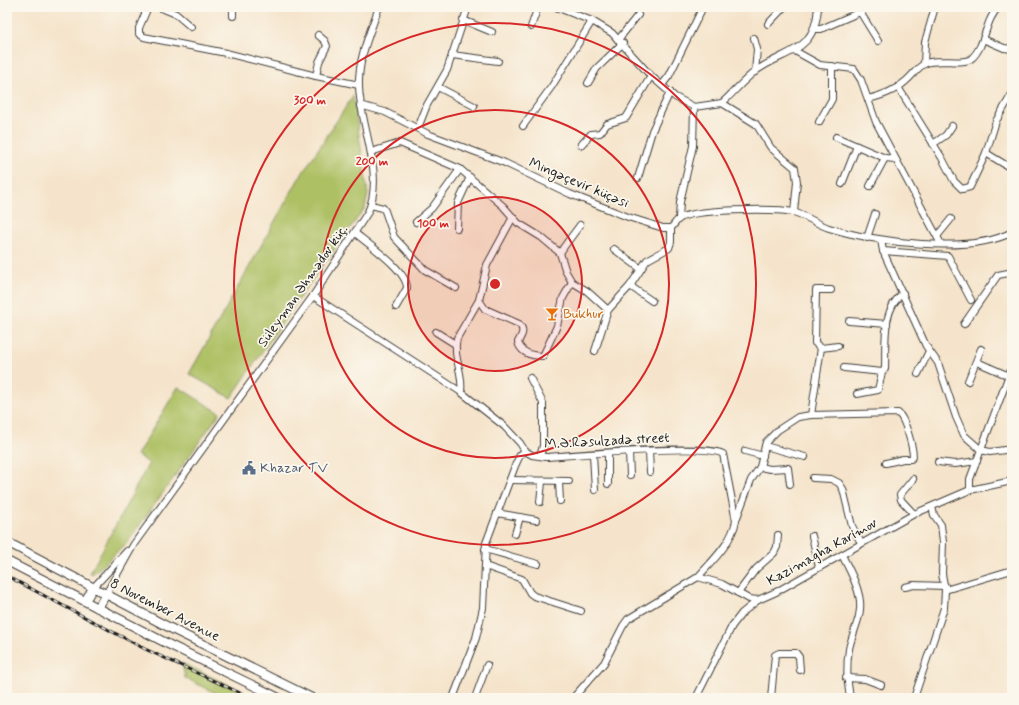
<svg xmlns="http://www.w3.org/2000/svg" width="1019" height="705" viewBox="0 0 1019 705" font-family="Mynerve,sans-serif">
<rect width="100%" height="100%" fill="#fbf7ec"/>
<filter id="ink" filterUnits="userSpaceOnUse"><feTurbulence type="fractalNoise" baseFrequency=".025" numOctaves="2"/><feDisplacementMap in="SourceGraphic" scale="8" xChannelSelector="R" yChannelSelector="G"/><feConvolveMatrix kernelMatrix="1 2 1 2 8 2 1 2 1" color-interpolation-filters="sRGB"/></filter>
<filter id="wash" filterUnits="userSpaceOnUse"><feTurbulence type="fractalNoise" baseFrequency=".012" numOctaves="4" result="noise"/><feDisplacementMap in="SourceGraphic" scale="16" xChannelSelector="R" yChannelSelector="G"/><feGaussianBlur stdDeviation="0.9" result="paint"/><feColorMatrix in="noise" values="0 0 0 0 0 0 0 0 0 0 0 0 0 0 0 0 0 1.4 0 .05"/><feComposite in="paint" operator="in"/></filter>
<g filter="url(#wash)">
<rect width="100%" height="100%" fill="#f5e4cb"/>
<g fill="#adc064" stroke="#646e40">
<path d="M353,96L368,194L365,208L302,294L231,398L189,374L298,180Z"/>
<path d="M178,387L220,413L127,543L93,574L90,573L149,463L137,455Z"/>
<path d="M182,663L248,694C228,705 204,686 185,678Z"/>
</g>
</g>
<g filter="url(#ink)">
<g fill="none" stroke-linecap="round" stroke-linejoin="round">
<g stroke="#3d3a36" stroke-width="8">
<g id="minor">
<path d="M148,7L139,28V34L144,37L226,53L316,76L359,85"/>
<path d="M159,7L176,14L191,27"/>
<path d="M233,7V16"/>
<path d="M556,7L592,21L612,33L651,76L675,97L694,107L722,103L756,124L771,148L795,168L797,182L794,212"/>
<path d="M857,7L878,41"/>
<path d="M463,20L492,32"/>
<path d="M768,24L784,7"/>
<path d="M531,27L538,7"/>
<path d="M814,29H821L860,12"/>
<path d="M754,38L757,49L755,72"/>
<path d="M983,39L1004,48L1012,49"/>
<path d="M618,40L638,15"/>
<path d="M795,51L820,65L854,69L861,80L876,122L941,244"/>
<path d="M452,55L498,61"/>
<path d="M924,64L925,42L935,7"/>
<path d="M316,76L319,62L327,46L325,41L318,35"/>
<path d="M588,83L597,68L623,43"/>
<path d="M662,85L669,76L703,7"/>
<path d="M438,87L474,106"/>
<path d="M898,87L942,158L954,181L962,189L970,187L986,153L996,121L1012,94"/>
<path d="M868,99C883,95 895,91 906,81C912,76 918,67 924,64C937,57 964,66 972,58C986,45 985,19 999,7"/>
<path d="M722,103C732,94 742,82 753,73C784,49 815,55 818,7"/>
<path d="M360,105L385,112L428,134L505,163L570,194L628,217L663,228H671C674,225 676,221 679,219C690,209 778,208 793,212C805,215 817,224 829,228C873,242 971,255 1012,232"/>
<path d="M819,122L832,99V66"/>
<path d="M523,126L552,86L592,21"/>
<path d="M418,128L427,105L447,70L468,7"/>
<path d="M836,137L885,158L895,159"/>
<path d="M933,144L946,135L952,126"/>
<path d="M581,145L591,134L600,133L607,124L626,118L651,76"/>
<path d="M371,152L400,143L460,169L503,206L518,223L541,237L560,253L566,272L572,282L587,291L608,310"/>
<path d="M986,153L1009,167"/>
<path d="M638,178L652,131L670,92"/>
<path d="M842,184L857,146"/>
<path d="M870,186L885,158"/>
<path d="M371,205L383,208L385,211L394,237L425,270L456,288"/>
<path d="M513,217L487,265L479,300L485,309L519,324C525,330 522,335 518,342C521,354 533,356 543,356L557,326L563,298L572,282"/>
<path d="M679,218L680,202L693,146L694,107"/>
<path d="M416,222L432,208L460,169"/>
<path d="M457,228L458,203L470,177"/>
<path d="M355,233C368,244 407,270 407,288L396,307"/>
<path d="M938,235L951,219"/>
<path d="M867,238L875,214"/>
<path d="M881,240L883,251L926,346L938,363L956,417L964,435L981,450L990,452L1012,449"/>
<path d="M614,249L641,269"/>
<path d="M883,251L948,256L971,300"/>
<path d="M560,253C566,243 573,235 580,225"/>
<path d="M630,286L652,301"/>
<path d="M313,296L461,392L504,426L520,443L525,451L532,455L546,457C573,455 707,443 723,454L736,521C731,544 713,560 698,577"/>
<path d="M849,321L887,324"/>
<path d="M964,324L998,275L1008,273L1012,274"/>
<path d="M436,332L455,344"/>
<path d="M821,348L838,346"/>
<path d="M595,351L608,310L630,286L647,260L669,248L671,242V228"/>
<path d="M977,362L1009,376"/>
<path d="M844,368L882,372"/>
<path d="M918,374L929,351"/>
<path d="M530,378L543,403V446L540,456"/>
<path d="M968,381L981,349"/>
<path d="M461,392C464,373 452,357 457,338L479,300"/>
<path d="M857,394L878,390L882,372L885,369C886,343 881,310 903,293"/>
<path d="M811,415L821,348L815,343L816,290H831"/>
<path d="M765,446L805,457"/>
<path d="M649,451L650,472"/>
<path d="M745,451L763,456"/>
<path d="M629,452L630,475"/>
<path d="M608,453V484"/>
<path d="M593,454L595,490"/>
<path d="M938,462L955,464L977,461"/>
<path d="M760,467L770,469L788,468L790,484"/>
<path d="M813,478L831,479L839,483L843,489L852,526L861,543"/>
<path d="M913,479L900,495L901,500L914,514"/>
<path d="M510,480L569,481"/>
<path d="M559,482L560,501"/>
<path d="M970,490V479L1012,367"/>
<path d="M540,502L542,482"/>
<path d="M497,513L536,520"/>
<path d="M736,520L751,480L760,467L766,442L778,430L798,417L811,415L898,413C905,418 913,447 913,457L911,459H903L886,463"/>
<path d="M515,534L520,517"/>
<path d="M812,536L819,567"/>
<path d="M485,549L538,564"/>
<path d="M842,555C849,569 858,585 860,601C862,617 852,633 849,649C846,666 847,681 850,698"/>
<path d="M485,566L522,579L530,593L534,596L581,611"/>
<path d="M905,587L914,585L945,586"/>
<path d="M93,588L127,551"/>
<path d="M945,590L1012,570"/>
<path d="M738,593L756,569L774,553L777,547L778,535"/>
<path d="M106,594L134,544L313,296L368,212C385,174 360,126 359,86C358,58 370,33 379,7"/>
<path d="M846,678L865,679L881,685"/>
<path d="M453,698L476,638L483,608L486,543L515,466L520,455L525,451"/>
<path d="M475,698L487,665"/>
<path d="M573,698L604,663L623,626L628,619L698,577L722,584L749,599L758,600L776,592L914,514L970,490L1012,481"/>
<path d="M696,698L732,626L742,613L758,600"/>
<path d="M771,698L775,655L779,653H796L799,657L800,670"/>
<path d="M914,698L944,608L945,590L942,574L943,542L941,525L934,515L932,507"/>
</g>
</g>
<g stroke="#3d3a36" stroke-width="10">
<g id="highway">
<path d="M7,542L176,631L312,698"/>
<path d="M7,561L170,645L279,698"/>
<path d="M85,601L93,588"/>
<path d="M98,608L106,594"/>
</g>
</g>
<use href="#minor" stroke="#fff" stroke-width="6"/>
<use href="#highway" stroke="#fff" stroke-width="8"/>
<g stroke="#1c1c1c" stroke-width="3">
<path id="rail" d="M7,576L145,649L251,698"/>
</g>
<use href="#rail" stroke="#fbf7ec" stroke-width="1.5" stroke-dasharray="4.5" stroke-linecap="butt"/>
</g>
</g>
<circle cx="495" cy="284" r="87" fill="#d62828" fill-opacity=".12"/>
<g fill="none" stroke="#d62828" stroke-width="2">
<circle cx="495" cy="284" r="87"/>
<circle cx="495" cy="284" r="174"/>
<circle cx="495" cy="284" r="261"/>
</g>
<defs>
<g id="bar-bare" transform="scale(1.08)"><path d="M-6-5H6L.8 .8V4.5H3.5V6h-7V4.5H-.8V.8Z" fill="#e8710a" stroke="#fbf7ec" stroke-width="2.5" paint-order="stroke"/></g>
<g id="civic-bare" transform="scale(1.08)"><path d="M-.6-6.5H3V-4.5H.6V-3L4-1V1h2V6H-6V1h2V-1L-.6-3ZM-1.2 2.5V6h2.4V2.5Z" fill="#5c6f8a" stroke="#fbf7ec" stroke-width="2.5" paint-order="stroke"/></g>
</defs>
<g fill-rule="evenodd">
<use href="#bar-bare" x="552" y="314"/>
<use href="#civic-bare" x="249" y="468"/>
</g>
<g text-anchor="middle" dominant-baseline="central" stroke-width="3.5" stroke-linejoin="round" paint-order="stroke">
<g font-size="14" fill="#1c1c1c" stroke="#fbf7ec">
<text transform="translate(579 183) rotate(23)">Mingəçevir küçəsi</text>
<text transform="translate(303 286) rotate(-55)">Süleyman Əhmədov küç.</text>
<text transform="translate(607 441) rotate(-3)">M.Ə.Rəsulzadə street</text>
<text transform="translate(822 552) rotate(-29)">Kazimagha Karimov</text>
<text transform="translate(165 610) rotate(27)">8 November Avenue</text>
</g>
<g font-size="14" fill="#c56008" stroke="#fbf7ec" text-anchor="start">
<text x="563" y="314">Bukhur</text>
</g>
<g font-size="14" fill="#4e5e75" stroke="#fbf7ec" text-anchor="start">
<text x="260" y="468">Khazar TV</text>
</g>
</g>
<circle cx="495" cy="284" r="6" fill="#d62828" stroke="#fbf7ec" stroke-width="2"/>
<g font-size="12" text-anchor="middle" font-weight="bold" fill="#d62828" stroke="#fbf7ec" stroke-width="3.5" stroke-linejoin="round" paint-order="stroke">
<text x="310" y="104">300 m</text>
<text x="372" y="165">200 m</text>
<text x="433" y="227">100 m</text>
</g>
<rect width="1019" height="705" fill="none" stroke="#fbf7ec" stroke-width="24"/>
</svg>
